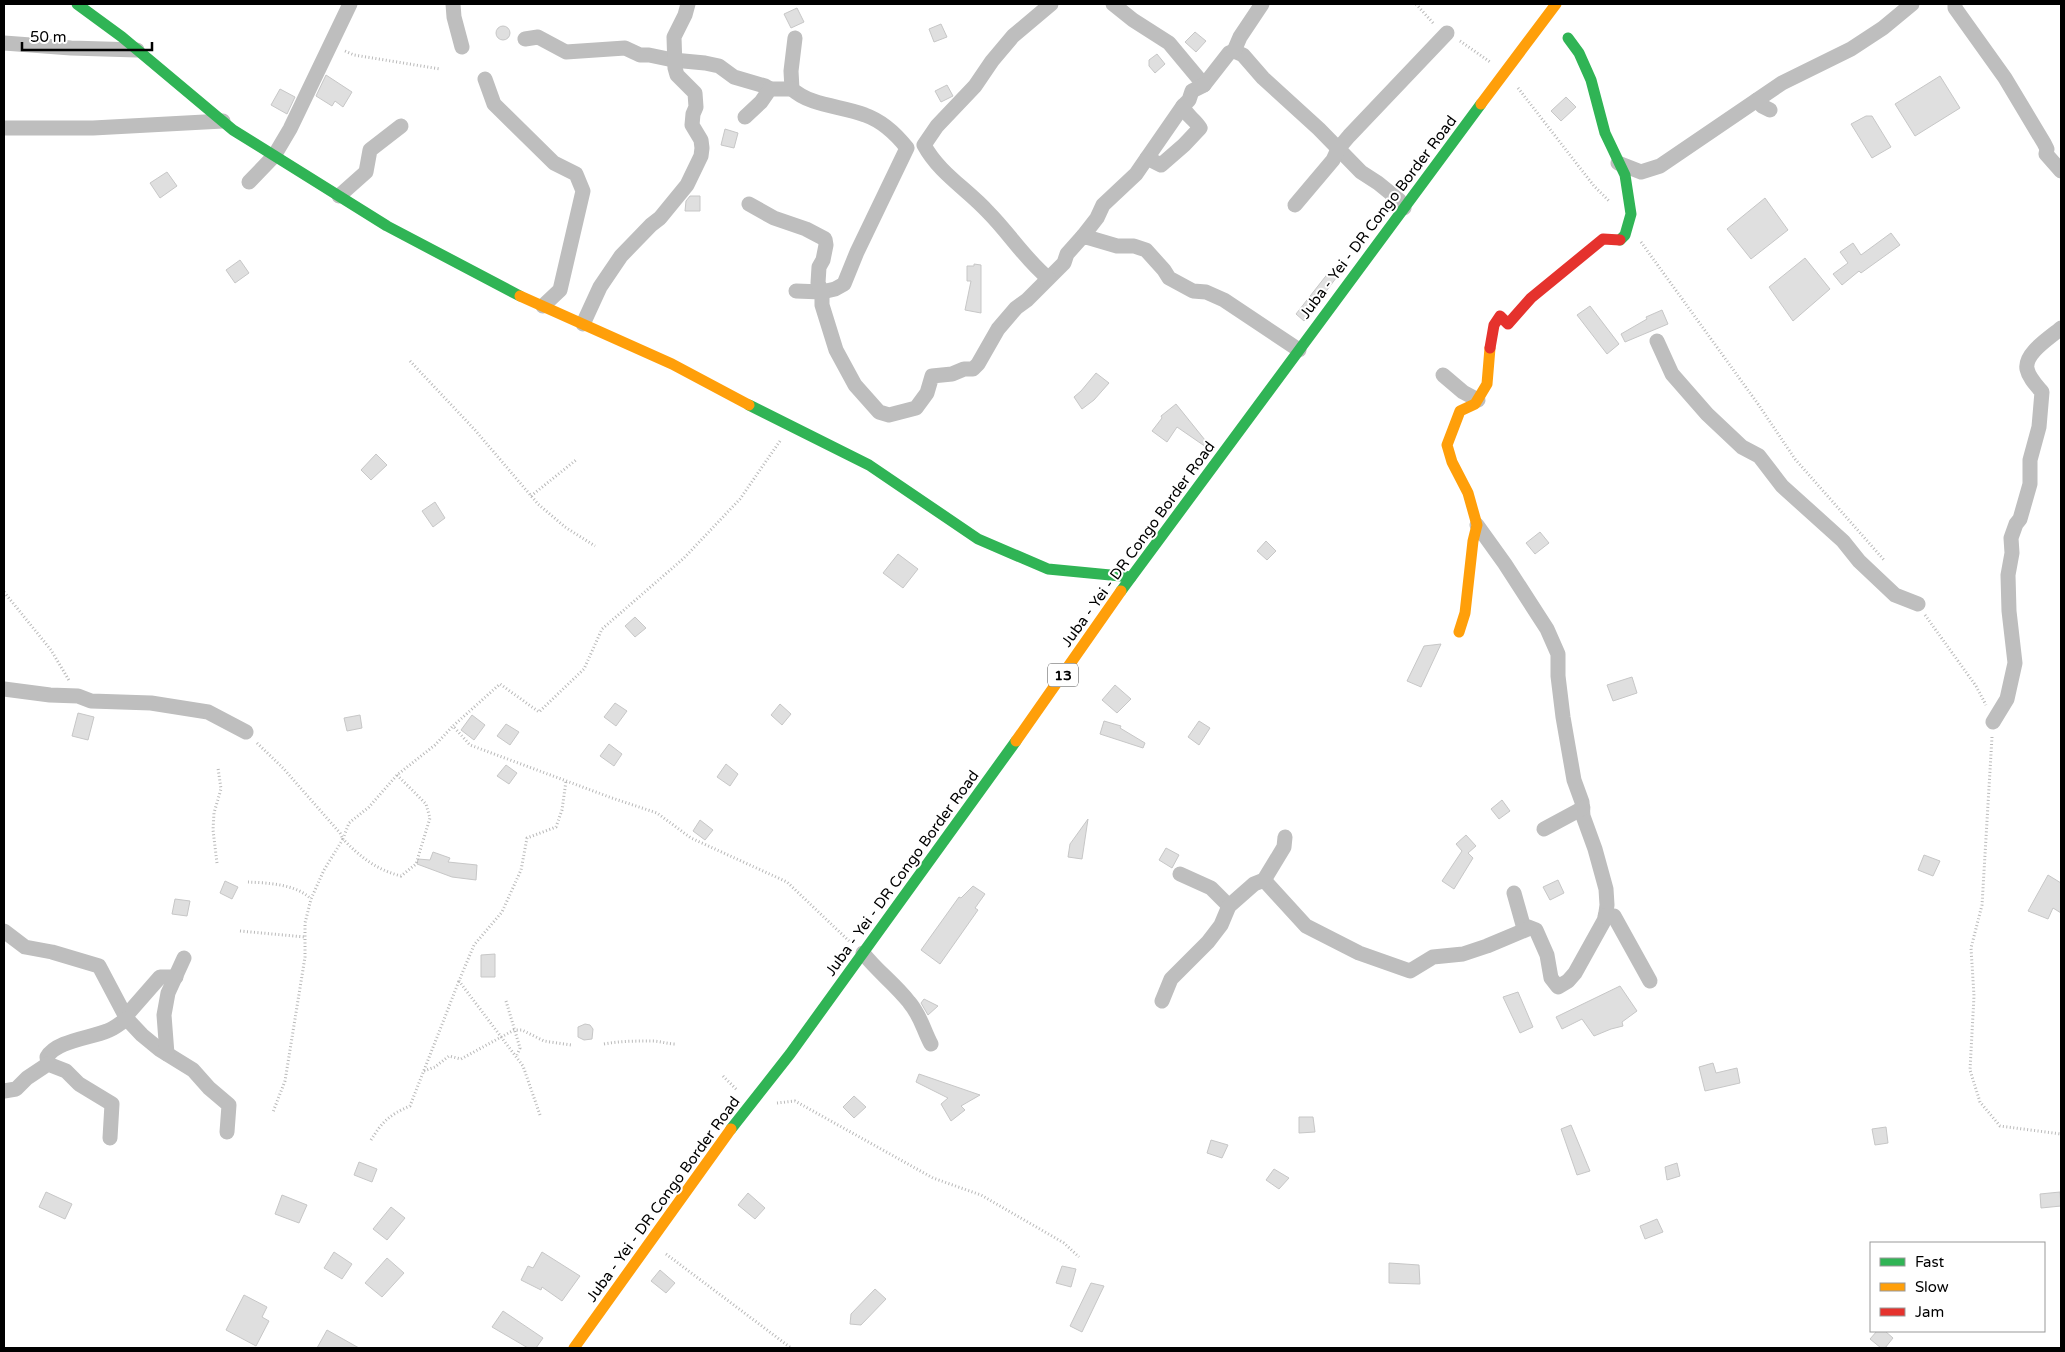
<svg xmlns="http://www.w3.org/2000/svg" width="2065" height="1352" viewBox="0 0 2065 1352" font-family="'Varela Round',sans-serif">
<rect width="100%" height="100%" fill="#fff"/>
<g fill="#dfdfdf" stroke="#c7c7c7">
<path d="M797,8L804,22L791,28L784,14Z"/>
<path d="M941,24L947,37L934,42L929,29Z"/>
<circle cx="503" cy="33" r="7"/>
<path d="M1195,32L1206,41L1196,52L1185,42Z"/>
<path d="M1157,54L1165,64L1155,73L1149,66V60Z"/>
<path d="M326,75L352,92L343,107L335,101L332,106L316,96Z"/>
<path d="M1940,76L1960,108L1915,136L1895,104Z"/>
<path d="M947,85L953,96L941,102L935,91Z"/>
<path d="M280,89L295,97L287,114L271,105Z"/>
<path d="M1566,97L1576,107L1561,121L1551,111Z"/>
<path d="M1866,116H1872L1891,147L1872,158L1851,124Z"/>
<path d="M725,129L738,133L734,148L721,145Z"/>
<path d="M167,172L177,186L160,198L150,183Z"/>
<path d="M690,196H700V211H685L686,201Z"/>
<path d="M1765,198L1788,230L1751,259L1727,229Z"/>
<path d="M1891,233L1900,245L1861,273L1859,271L1842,285L1833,274L1848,263L1840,252L1853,243L1861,255Z"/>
<path d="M1805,258L1830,289L1793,321L1769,287Z"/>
<path d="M240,260L249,273L235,283L226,270Z"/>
<path d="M974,264L981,265V313L965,310L971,281H967V266H974Z"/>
<path d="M1329,272L1336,278L1304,321L1296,314Z"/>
<path d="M1590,306L1619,344L1607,354L1577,315Z"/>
<path d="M1662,310L1668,324L1625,342L1621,334L1647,319L1646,317Z"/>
<path d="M1096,373L1109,383L1094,400L1082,409L1074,397L1081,391Z"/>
<path d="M1176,404L1209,445L1206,447L1177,427L1167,442L1152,431L1162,418L1161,416Z"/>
<path d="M376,454L387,465L371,480L361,470Z"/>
<path d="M435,502L445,518L433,527L422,511Z"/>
<path d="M1540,532L1549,543L1535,554L1526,543Z"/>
<path d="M1266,541L1276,551L1267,560L1257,551Z"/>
<path d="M898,554L918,569L903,588L883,573Z"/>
<path d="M635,617L646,628L635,637L625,626Z"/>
<path d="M1441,644L1421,687L1407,681L1424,646Z"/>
<path d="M1632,677L1637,693L1613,701L1607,685Z"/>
<path d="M1115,685L1131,699L1117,713L1102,700Z"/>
<path d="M615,703L627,711L616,726L604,717Z"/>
<path d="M780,704L791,714L782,725L771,715Z"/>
<path d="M78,713L94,717L88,740L72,736Z"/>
<path d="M360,715L362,728L347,731L344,718Z"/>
<path d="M472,715L485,725L474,740L461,730Z"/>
<path d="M1104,721L1121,726L1120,728L1145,743L1143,748L1100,734Z"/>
<path d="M1199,721L1210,728L1199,745L1188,737Z"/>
<path d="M506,724L519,732L510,745L497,736Z"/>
<path d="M609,744L622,754L614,766L600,756Z"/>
<path d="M726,764L738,774L730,786L717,777Z"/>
<path d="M506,765L517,773L509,784L497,776Z"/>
<path d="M1502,800L1510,811L1499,819L1491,809Z"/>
<path d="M1088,819L1082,859L1068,857L1070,844Z"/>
<path d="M700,820L713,830L705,840L693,831Z"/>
<path d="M1466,835L1476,846L1468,853L1473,858L1454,889L1442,881L1462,851L1456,844Z"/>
<path d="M1166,848L1179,855L1172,868L1159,860Z"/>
<path d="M433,852L450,858L448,862L477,865L476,880L452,877L417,864L418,859L430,860Z"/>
<path d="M1924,855L1940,861L1933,876L1918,870Z"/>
<path d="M2048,875L2061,883V913L2053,908L2048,919L2028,911Z"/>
<path d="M1558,880L1564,893L1550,900L1543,887Z"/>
<path d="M225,881L238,887L232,899L220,893Z"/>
<path d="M973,886L985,894L975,908L978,910L940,964L921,950L959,897L961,898Z"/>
<path d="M175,899L190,901L187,916L172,914Z"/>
<path d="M495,954V977H481V955Z"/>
<path d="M1620,986L1637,1011L1622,1022L1623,1026L1611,1029L1594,1036L1582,1019L1562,1029L1556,1017Z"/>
<path d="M1518,992L1533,1027L1520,1033L1503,997Z"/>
<path d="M924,999L938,1006L928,1015L921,1003Z"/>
<path d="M585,1024L590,1025L593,1029L592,1039L584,1040L578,1037V1027Z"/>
<path d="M1713,1063L1716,1073L1737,1068L1740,1083L1705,1091L1699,1067Z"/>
<path d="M919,1074L980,1095L961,1106L965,1110L951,1121L941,1104L948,1098L916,1082Z"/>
<path d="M854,1096L866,1107L854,1118L843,1107Z"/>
<path d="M1299,1117H1313L1315,1132L1299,1133Z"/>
<path d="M1571,1125L1590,1171L1577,1175L1561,1129Z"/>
<path d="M1886,1127L1888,1143L1875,1145L1872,1129Z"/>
<path d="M1211,1140L1228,1145L1222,1158L1207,1153Z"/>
<path d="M359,1162L377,1169L372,1182L354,1175Z"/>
<path d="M1677,1163L1680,1176L1667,1180L1665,1167Z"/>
<path d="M1274,1169L1289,1178L1279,1189L1266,1180Z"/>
<path d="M46,1192L72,1204L65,1219L39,1207Z"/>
<path d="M2060,1192L2061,1206L2041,1208L2040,1194Z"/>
<path d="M748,1193L765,1208L755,1219L738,1205Z"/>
<path d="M282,1195L307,1205L299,1223L275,1214Z"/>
<path d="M391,1207L405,1218L387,1240L373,1229Z"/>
<path d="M1657,1219L1663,1232L1645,1239L1640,1226Z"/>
<path d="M334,1252L352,1264L342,1279L324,1268Z"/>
<path d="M542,1252L580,1276L562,1301L542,1287L541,1290L521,1280L528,1266L533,1268Z"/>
<path d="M387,1258L404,1273L382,1297L365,1283Z"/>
<path d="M1389,1263L1419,1265L1420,1284L1389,1283Z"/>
<path d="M1062,1266L1076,1269L1071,1287L1056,1283Z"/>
<path d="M660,1270L675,1283L666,1293L651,1281Z"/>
<path d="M1091,1283L1104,1286L1082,1332L1070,1326Z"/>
<path d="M875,1289L886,1299L861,1325L850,1324L851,1314Z"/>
<path d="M244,1295L267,1307L262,1317L269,1321L256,1346L226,1330Z"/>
<path d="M503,1311L543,1338L536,1348H528L492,1327Z"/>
<path d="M327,1330L359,1348H317Z"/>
<path d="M1877,1331H1885L1893,1338L1885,1348H1881L1870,1339Z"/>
</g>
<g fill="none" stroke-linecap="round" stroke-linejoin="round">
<g stroke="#b9b9b9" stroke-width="3" stroke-dasharray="1 2.5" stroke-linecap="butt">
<path d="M1416,4L1434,24"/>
<path d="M1460,41L1490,62"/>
<path d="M345,51L354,55L440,69"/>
<path d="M1518,88L1594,186L1610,202"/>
<path d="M1641,242L1758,404L1795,459L1884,560"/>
<path d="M410,361L475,430L538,504L565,527L595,546"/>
<path d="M780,441L740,499L684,558L602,629L584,669L539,712L500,684L453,726L470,745L612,798L657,813L691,838L787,882L849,941"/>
<path d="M531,496L576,460"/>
<path d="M4,592L51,650L70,682"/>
<path d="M1925,615L1976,686L1986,705"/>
<path d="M1992,737L1982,905L1971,948L1974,996L1970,1070L1980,1102L2000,1126L2061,1134"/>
<path d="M257,743L283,768L340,833L343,839L324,870L311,899L305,923V957L285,1081L273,1112"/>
<path d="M397,775L426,804L430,818L416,864L401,876C377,870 360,857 343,839L349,823L369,807L397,775L435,745L453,726"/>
<path d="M217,863L213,830L214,813L221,789L218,768"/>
<path d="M248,882C268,883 296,884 311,899"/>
<path d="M240,931L305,937"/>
<path d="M506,1001L520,1048L517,1055"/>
<path d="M604,1044C620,1041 636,1041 652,1041C660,1041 667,1044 676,1044"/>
<path d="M424,1071L435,1067L449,1056L461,1059L514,1030H522L544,1041L571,1045"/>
<path d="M723,1076L737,1090"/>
<path d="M777,1103L795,1101L933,1178L981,1195L1064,1243L1079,1257"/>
<path d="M540,1115L523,1066L459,981L474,945L502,912L521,870L527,838L556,827L562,810L566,781"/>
<path d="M371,1140C382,1122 389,1115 410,1106L459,981"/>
<path d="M666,1254L791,1348"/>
</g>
<g stroke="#bebebe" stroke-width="15">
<path d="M453,4L454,17L462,47"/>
<path d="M1113,4L1133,20L1169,43L1204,85L1229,53L1234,51L1243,55L1263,78L1319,129L1361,172L1378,183L1399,200L1404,208"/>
<path d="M1955,4V8L2005,78L2044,143L2047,149L2046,154L2061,171"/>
<path d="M795,38L791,71L792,89C810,106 843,106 865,115C882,121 896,134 907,148L857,252L844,284L835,289L822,292L796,291"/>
<path d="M525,39L538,37L566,52L625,48L640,55H649L673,60L705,63L719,66L734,77L765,86L770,89"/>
<path d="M4,43L71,48L137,50"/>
<path d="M1234,51L1240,37L1262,4"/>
<path d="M485,79L494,104L554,163L576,174L583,191L560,290L543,306"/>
<path d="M1757,100L1762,106L1770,110"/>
<path d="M745,117L761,102L770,89H792"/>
<path d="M4,128H93L223,121"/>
<path d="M1147,158L1183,106"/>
<path d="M1618,163L1641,172L1660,166L1782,83L1851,49L1883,28L1912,4"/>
<path d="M249,182L274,156L290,129L350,4"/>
<path d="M339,196L366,172L370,150L401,126"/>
<path d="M749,204L774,218L806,229L825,239L826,245L823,260L819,267L818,283L822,292V305L836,350L855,385L879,412L889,415L916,408L927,393L932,376L952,374L964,369H973L978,364L998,329L1016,308L1027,300L1064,263L1067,254L1083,236L1117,246H1134L1146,250L1164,270L1169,278L1193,291L1206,292L1224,300L1299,350"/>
<path d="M1295,205L1333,160L1338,149L1349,136L1447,33"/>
<path d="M1083,236L1097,218L1103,205L1136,174L1147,158L1161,165L1184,145L1200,128C1195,119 1186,116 1183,106L1189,100L1192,91L1204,85"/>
<path d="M1048,278C1025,259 1009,233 988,212C967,189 939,173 924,145L937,126L975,86L992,61L1013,36L1051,4"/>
<path d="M583,324L600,287L621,256L651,225L660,218L687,185L701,156L702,148L701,140L692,125L693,114L696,107L695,93L677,75L675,68L674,37L685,15L688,4"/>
<path d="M1657,341L1672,374L1707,414L1742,447L1759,456L1782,486L1843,541L1859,561L1895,595L1918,604"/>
<path d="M1443,375L1463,392L1478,400"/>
<path d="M1477,525L1505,564L1547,629L1558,654V676L1563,717L1574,780L1582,802L1583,816L1595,849L1606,889L1607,905L1605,919L1575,973L1568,981L1558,987L1551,978L1547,955L1536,930L1523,925L1514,893"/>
<path d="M4,689L50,695L78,696L91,701L151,703L208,712L246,732"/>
<path d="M1993,722L2007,699L2015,663L2009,611L2008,575L2012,553L2011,538L2016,524L2020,519L2030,484V460L2039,427L2042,392C2036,385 2029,378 2027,369C2024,353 2051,337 2061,328"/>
<path d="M1544,829L1583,808"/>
<path d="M1180,874L1211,888L1229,906"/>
<path d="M1264,880L1306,926L1359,953L1410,971L1433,957L1463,954L1487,946L1530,928"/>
<path d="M1605,916H1614L1650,981"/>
<path d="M4,931L25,947L52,952L99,966L127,1019L142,1035L159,1049L193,1070L209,1088L229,1105L227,1132"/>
<path d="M863,953C877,971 895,984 909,1002C921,1016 923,1029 931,1044"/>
<path d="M1162,1001L1171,979L1208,942L1221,925L1229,906L1254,884L1264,880L1284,847L1285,837"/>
<path d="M125,1017L160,977H176"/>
<path d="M167,1054L164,1015L168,993L184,958"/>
<path d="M48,1064L47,1057C56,1041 90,1038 107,1031C114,1029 120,1023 127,1019"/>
<path d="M4,1091L16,1089L27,1078L48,1064L66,1071L79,1084L112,1104L110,1138"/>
</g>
<g stroke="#30b455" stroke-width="11">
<path d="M77,4L122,37L233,130L387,226L520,296"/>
<path d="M1568,38L1579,53L1591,80L1605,133L1625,175L1631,214L1625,235L1620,240"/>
<path d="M749,405L869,465L978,539L1048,569L1131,577"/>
<path d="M1121,591L1481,104"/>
<path d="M731,1129L790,1054L1016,741"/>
</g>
<g stroke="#ff9f0a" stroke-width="11">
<path d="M1481,104L1556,4"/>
<path d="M520,296L672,364L749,405"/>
<path d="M1459,632L1465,613L1473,541L1477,525L1468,493L1452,462L1447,445L1460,411L1475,404L1487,384L1490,348"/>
<path d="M1016,741L1121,591"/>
<path d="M574,1348L731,1129"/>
</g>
<path stroke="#e5322d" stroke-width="11" d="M1490,348L1494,325L1500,316L1508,324L1531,298L1603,239L1620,240"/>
</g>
<g text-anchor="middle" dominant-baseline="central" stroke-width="4" stroke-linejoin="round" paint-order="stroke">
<rect fill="#fff" stroke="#4c4c4c" stroke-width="1" x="1048" y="663.5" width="30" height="23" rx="4"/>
<g font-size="14" font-weight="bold" fill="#000">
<text x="1063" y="675">13</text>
</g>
<g font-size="15" fill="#000" stroke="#fff">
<text transform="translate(1378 217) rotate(-53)">Juba - Yei - DR Congo Border Road</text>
<text transform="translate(1138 544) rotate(-54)">Juba - Yei - DR Congo Border Road</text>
<text transform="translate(902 873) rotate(-54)">Juba - Yei - DR Congo Border Road</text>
<text transform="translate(663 1199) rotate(-54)">Juba - Yei - DR Congo Border Road</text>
</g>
</g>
<rect width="2065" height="1352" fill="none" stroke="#000000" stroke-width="10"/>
<rect x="1870" y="1242" width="175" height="90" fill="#ffffff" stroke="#999999"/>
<rect x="1880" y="1258" width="25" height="8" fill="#30b455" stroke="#999999"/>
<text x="1915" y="1267" font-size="15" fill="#000000">Fast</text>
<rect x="1880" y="1283" width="25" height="8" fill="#ff9f0a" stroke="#999999"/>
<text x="1915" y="1292" font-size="15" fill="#000000">Slow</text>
<rect x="1880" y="1308" width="25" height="8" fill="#e5322d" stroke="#999999"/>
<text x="1915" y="1317" font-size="15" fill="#000000">Jam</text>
<path d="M22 42v8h130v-8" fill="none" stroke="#000000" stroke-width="2.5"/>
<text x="30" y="42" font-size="15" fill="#000000" stroke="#ffffff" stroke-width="4" paint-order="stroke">50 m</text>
</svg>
